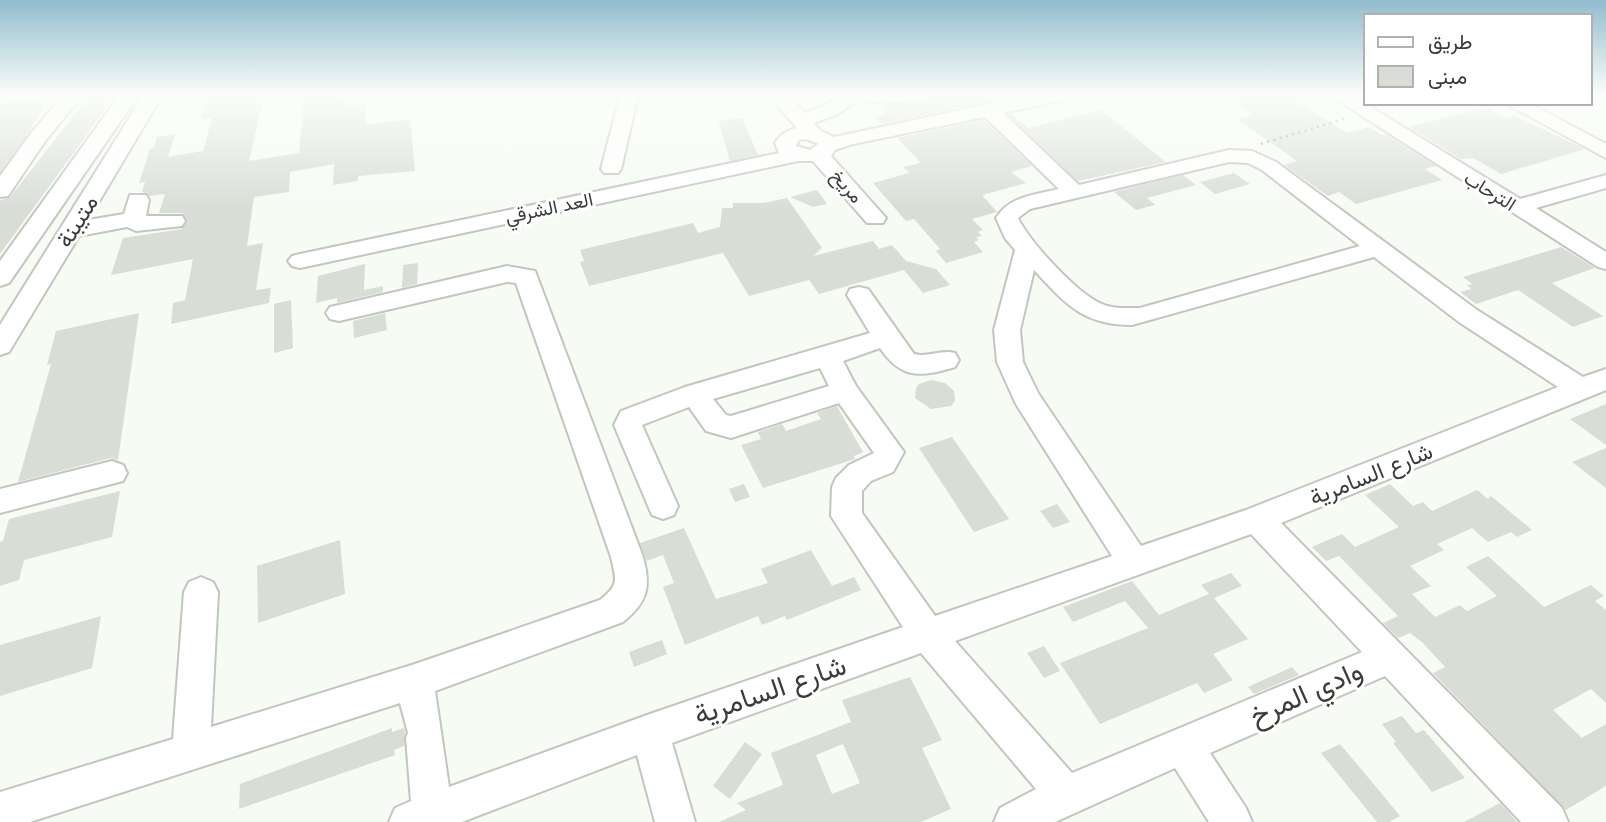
<svg xmlns="http://www.w3.org/2000/svg" width="1606" height="822" viewBox="0 0 1606 822" font-family="Arial,Vazirmatn,sans-serif">
<rect width="100%" height="100%" fill="#f6fbf4"/>
<g fill="#d8ddd6" fill-rule="evenodd">
<path d="M89,96H115L0,254V200L10,197Z"/>
<path d="M208,96H264L249,161L299,153L304,96H343V100H347L346,106L366,103V125L410,119L415,171L358,176V181L333,185L334,164L290,172L289,192L254,197L247,246L263,243L256,290L271,288L269,303L171,324L173,303L185,300L193,259L111,275L123,238L182,229L187,222L182,213H159L165,194L150,196L142,192L145,182L139,183L150,149L154,148L157,137L175,134L168,157L203,151L212,118L202,119Z"/>
<path d="M932,96H991L996,100L883,124L876,117L886,114L880,107Z"/>
<path d="M1226,96H1295L1296,102L1348,133L1370,127L1381,135L1385,134L1436,166L1425,169L1442,180L1356,204L1339,192L1328,196L1284,165L1297,161L1237,119L1254,115Z"/>
<path d="M49,97L27,135L0,172V103Z"/>
<path d="M1486,107L1506,118L1515,116L1585,149L1501,174L1473,158L1461,159L1409,127Z"/>
<path d="M1101,110L1166,162L1078,181L1008,115L1012,114L1028,128Z"/>
<path d="M742,118L758,155L730,161L718,121Z"/>
<path d="M984,120L1032,166L1011,172L1026,183L982,195L997,212L972,219L983,230L978,232L982,236L976,237L979,240L974,242L983,252L946,263L936,251L940,249L914,219L906,221L873,183L909,173L903,167L921,163L897,138Z"/>
<path d="M1234,173L1250,184L1215,194L1200,182Z"/>
<path d="M1183,175L1196,185L1147,198L1155,205L1136,210L1114,192Z"/>
<path d="M817,190L827,204L813,207L790,197Z"/>
<path d="M787,198L822,248L813,256L873,241L879,249L892,245L906,261L936,269L950,285L923,293L904,270L819,294L809,280L749,296L723,253L589,286L580,262L584,261L580,250L693,223L698,233L720,227L722,208H733V203H764Z"/>
<path d="M1561,247L1595,268L1552,283L1603,316L1573,327L1518,290L1476,304L1460,292L1471,289L1467,285L1472,284L1463,277Z"/>
<path d="M418,263L417,284L402,288L403,265Z"/>
<path d="M365,264L364,290L383,286V292L337,303V298L316,303L318,276Z"/>
<path d="M291,300L293,348L274,353V304Z"/>
<path d="M139,313L118,460L111,458L18,482L51,364L47,365L56,331Z"/>
<path d="M385,313L387,330L354,338L353,321Z"/>
<path d="M931,380L945,383L954,391L955,401L951,406L931,409L915,398L916,388L919,384Z"/>
<path d="M1606,404V445L1570,419Z"/>
<path d="M837,406L863,452L854,456L855,459L763,488L741,445L761,439L758,432L782,424L786,431L821,419L817,413Z"/>
<path d="M952,437L1009,519L974,532L919,448Z"/>
<path d="M1606,448V488L1572,462Z"/>
<path d="M744,484L750,497L735,502L729,489Z"/>
<path d="M1390,484L1413,506L1423,502L1432,511L1477,490L1488,499L1491,496L1532,530L1517,537L1511,532L1488,542L1472,528L1437,544L1444,550L1410,566L1431,586L1412,594L1435,617L1460,605L1467,611L1497,596L1466,567L1488,556L1544,607L1591,585L1604,596L1595,601L1606,610V703L1591,689L1553,710L1582,738L1606,724V786L1566,810L1433,673L1445,667L1423,643L1410,633L1398,638L1383,623L1398,616L1339,556L1326,561L1312,547L1342,534L1355,547L1399,527L1365,495Z"/>
<path d="M120,491L112,537L24,560L19,580L0,586V542L3,541L9,519Z"/>
<path d="M1057,504L1070,522L1053,528L1040,511Z"/>
<path d="M684,528L716,599L768,583L761,569L811,550L832,586L854,577L861,590L787,620L785,616L762,625L758,616L685,645L663,587L674,583L663,555L647,561L640,543Z"/>
<path d="M340,540L345,594L258,623L257,566Z"/>
<path d="M1231,573L1242,586L1214,598L1248,639L1213,654L1233,680L1204,693L1197,683L1100,724L1060,663L1148,628L1125,601L1073,622L1063,607L1132,581L1159,615L1209,594L1201,585Z"/>
<path d="M101,616L92,668L0,696V645Z"/>
<path d="M662,640L667,654L634,667L629,652Z"/>
<path d="M1044,646L1060,671L1044,678L1027,653Z"/>
<path d="M1292,667L1299,675L1254,694L1248,687Z"/>
<path d="M910,677L942,740L922,748L951,809L921,822H719L746,810L737,803L783,785L771,753L851,722L842,700ZM843,744L860,783L832,794L816,755Z"/>
<path d="M1402,716L1416,733L1424,730L1465,778L1432,792L1393,743L1396,742L1382,724Z"/>
<path d="M392,728V732L404,728L405,733L404,746L394,750L395,755L239,809L240,784Z"/>
<path d="M745,742L762,754L730,799L713,786Z"/>
<path d="M1340,744L1377,788L1400,816L1389,822H1377L1321,753Z"/>
<path d="M1500,803L1517,822H1464Z"/>
</g>
<g fill="none" stroke-linecap="round" stroke-linejoin="round">
<g stroke="#c1c6bf" stroke-width="4">
<g id="minor">
<path d="M63,96H82L46,140L8,196L0,197V176L32,132Z"/>
<path d="M119,96H138L9,283L0,286V261Z"/>
<path d="M143,96H162L88,220L124,214L130,195H146L149,200L146,216H182L185,221L182,226L136,231L127,227L79,236L9,352L0,355V325Z"/>
<path d="M620,96H638L621,169L618,173H604L601,169Z"/>
<path d="M770,96H789L805,113L822,107L840,96H913C904,106 872,104 861,98L836,115L813,123L821,131L834,137L1028,96H1065L1063,100L1003,113L1079,185L1229,150L1252,151L1276,162L1477,310L1583,377L1606,369V390L1281,523L1562,808L1568,822H1521L1385,676L1210,753L1246,808L1252,822H1209L1175,768L1055,822H994L1000,808L1036,789L921,653L672,743L695,822H655L637,755L462,822H389L395,808L411,801L406,738L408,733L400,703L30,822H0V792L173,739L184,592L189,582L201,577L213,582L218,592L211,727L415,664L600,600C620,584 616,580 611,557L516,283L507,282L339,321L330,319L326,313L330,307L339,305L507,266L535,271L643,557C651,586 648,602 623,622L435,691L449,787L650,714L903,627L831,516L832,487L836,478L849,465L874,453L839,403L731,438L706,431L689,407L642,425L678,506L674,515L663,519L652,515L614,425L621,411L685,387L870,333L847,295L850,289L859,287L868,289L914,354C928,358 941,349 955,353L959,360L955,367C921,377 902,380 880,348L843,361L856,386L904,452L893,472L871,481L862,491V513L935,616L1112,556L1016,404L997,362L994,330L1015,250L1005,238L996,218C1010,196 1034,195 1059,189L985,117L853,144L835,150L831,156L886,218L883,223H867L813,161H798L300,268L292,266L288,261L292,256L300,254L779,153L775,143C781,134 787,130 797,128ZM806,139L817,143L818,144L810,150L796,146L799,140ZM1229,162L1248,163L1262,170L1360,246L1140,308C1127,308 1113,309 1102,304C1077,294 1029,241 1018,218L1030,209ZM1374,257L1459,322L1558,387L1246,510L1141,546L1038,393L1023,362L1020,330L1034,270C1065,303 1082,325 1132,325ZM820,368L829,386L731,416L726,415L713,399ZM1251,534L1362,652L1072,773L955,641Z"/>
<path d="M1331,96H1353L1520,199L1606,175V188L1536,208L1606,252V269L1598,267Z"/>
<path d="M1505,103H1529L1606,144V158Z"/>
<path d="M112,461L123,465L127,473L123,481L0,513V489Z"/>
</g>
</g>
<path stroke="#959994" stroke-width="2.5" stroke-dasharray="2 4.5" stroke-linecap="butt" d="M1261,144L1347,118"/>
<use href="#minor" fill="#fff" fill-rule="evenodd"/>
</g>
<linearGradient id="sky" x2="0" y2="1"><stop stop-color="#92bcce"/><stop offset="0.45" stop-color="#fbfdfa"/><stop offset="1" stop-color="#fbfdfa" stop-opacity="0"/></linearGradient>
<rect width="1606" height="211" fill="url(#sky)"/>
<g text-anchor="middle" dominant-baseline="central" stroke-width="6" stroke-linejoin="round" paint-order="stroke">
<g font-size="19" fill="#3a3c39" stroke="#fff">
<text transform="translate(847 186) rotate(49)">مريخ</text>
<text transform="translate(1490 191) rotate(32)">الترحاب</text>
<text transform="translate(549 208) rotate(-12)">العد الشرقي</text>
</g>
<g font-size="23" fill="#3a3c39" stroke="#fff">
<text transform="translate(77 221) rotate(-58)">متيبنة</text>
<text transform="translate(1371 474) rotate(-22)">شارع السامرية</text>
</g>
<g font-size="28" fill="#3a3c39" stroke="#fff">
<text transform="translate(770 690) rotate(-19)">شارع السامرية</text>
<text transform="translate(1306 693) rotate(-24)">وادي المرخ</text>
</g>
</g>
<rect x="1364" y="14" width="228" height="91" fill="#ffffff" stroke="#b0b1b0" stroke-width="2"/>
<rect x="1378" y="37" width="35" height="10" fill="#ffffff" stroke="#b0b1b0" stroke-width="2"/>
<text x="1428" y="49" font-size="21" fill="#3a3c39">طريق</text>
<rect x="1378" y="66" width="35" height="21" fill="#d8ddd6" stroke="#b0b1b0" stroke-width="2"/>
<text x="1428" y="84" font-size="21" fill="#3a3c39">مبنى</text>
</svg>
